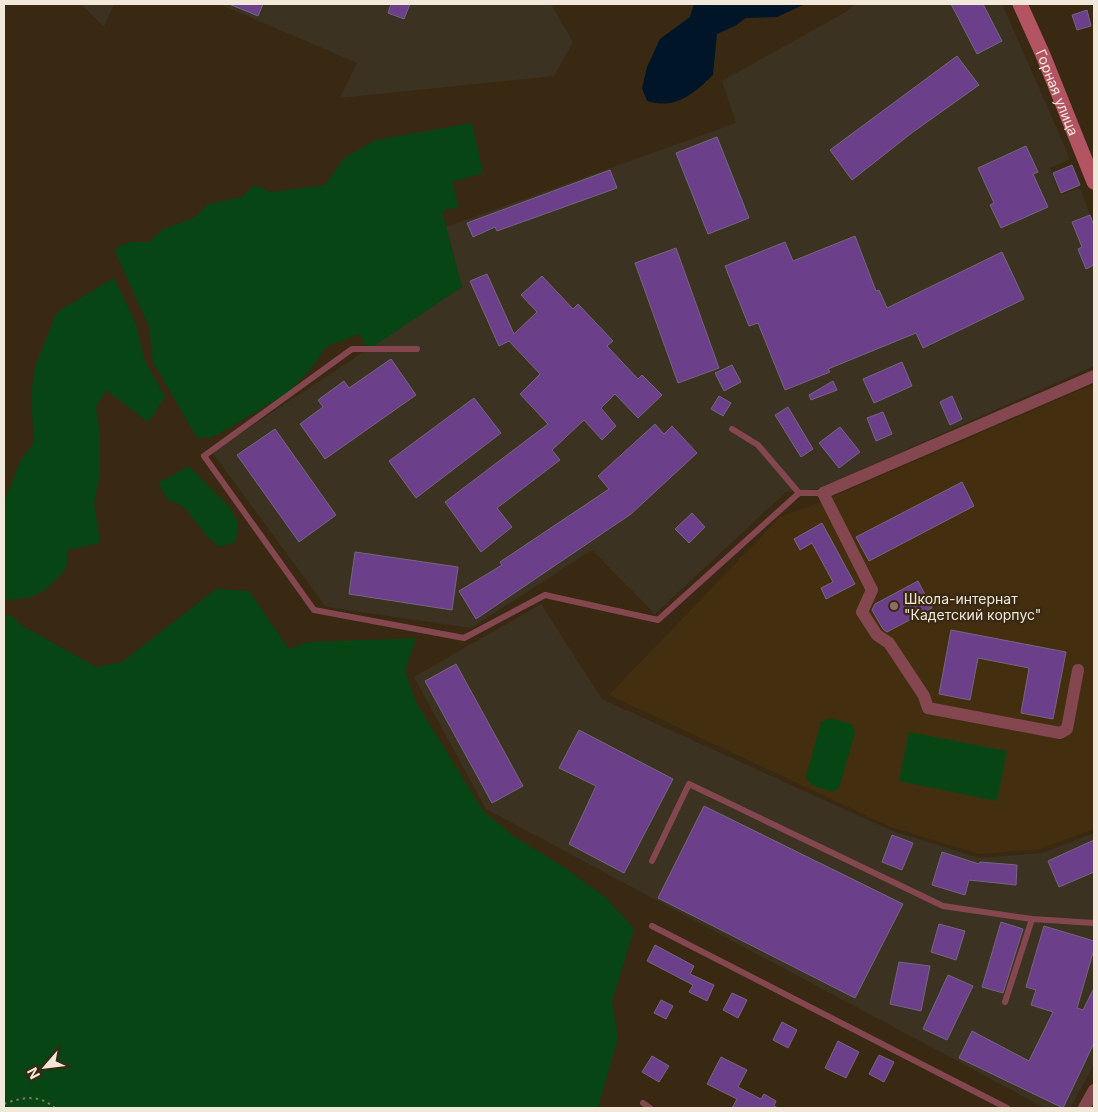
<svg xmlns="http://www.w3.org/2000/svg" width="1098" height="1112" viewBox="0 0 1098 1112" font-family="Inter,sans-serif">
<rect width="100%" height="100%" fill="#392912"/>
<path fill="#432f10" d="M1094,384V829L1040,849L979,854L891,827L609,695L780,517L818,503Z"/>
<g fill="#3b3222">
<path d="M81,4H114L104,27Z"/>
<path d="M219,4H551L573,42L554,76L340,98L357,63Z"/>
<path d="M855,4H1002L1068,154L1069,160L1050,168L1060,195L1080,188L1094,225V366L818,489L786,492L655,614L592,550L471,628L326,607L212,452L462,287L446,227L736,123L722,81L849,10Z"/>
<path d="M541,604L602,699L890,830L979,858L1042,853L1094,833V1065L1070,1108H1045L486,809L414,677Z"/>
</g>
<g fill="#074515">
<path d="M472,123L483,173L452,182L459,207L442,211L462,287L368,350L359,334L326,347L316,362L291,391L213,437L197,438L153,362L149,327L114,249L130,242H149L162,230L195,217L208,204L242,197L254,185L271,192L325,185L344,158L376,140Z"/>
<path d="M114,278L136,324L144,359L165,397L148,422L106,390L96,408L100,434V475L94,502L100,543L68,550L66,569C42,593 41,598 5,600L4,603V502L20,462L34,442L31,396L35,366L57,312Z"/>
<path d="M189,466L229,507L238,522L236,542L219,547L206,535L184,507L167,499L158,483Z"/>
<path d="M216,589L249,591L289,649L308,642L416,638L405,671L416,702L483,811L512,835L565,868L605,897L634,929L612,1002L618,1038L598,1108H4V615L12,616L21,625L96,667L122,662Z"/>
<path d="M830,718L852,724L855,733L839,788L832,792L811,785L806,777L821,722Z"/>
<path d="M909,732L1007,751L997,801L899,781Z"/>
</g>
<path fill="#001628" d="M694,4H805L777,17L746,18L735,26L717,34L713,75C693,94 676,110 647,101L642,88L647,67L660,39L690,17Z"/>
<g fill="#6b3f89" stroke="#756680">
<path d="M229,4H263L258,16Z"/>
<path d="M391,4H410L404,19L388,13Z"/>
<path d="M951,4H983L1002,41L977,54Z"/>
<path d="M1087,10L1091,26L1077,30L1072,15Z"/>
<path d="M957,56L979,85L913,132L852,180L830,150Z"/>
<path d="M717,137L749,218L708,234L676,153Z"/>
<path d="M1026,146L1038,172L1033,174L1048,207L1001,228L990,205L994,203L978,168Z"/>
<path d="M1072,165L1080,185L1061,193L1053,173Z"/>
<path d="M610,170L617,188L497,231L495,227L473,237L467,223Z"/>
<path d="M1090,215L1094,226V265L1086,269L1078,249L1082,247L1072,222Z"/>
<path d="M855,236L876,291L879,290L887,308L1002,252L1024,299L923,348L916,333L828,369L830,372L785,390L758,323L749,326L725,266L785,242L793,261Z"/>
<path d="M676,248L719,368L678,383L635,263Z"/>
<path d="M487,274L514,334L537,312L521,295L542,276L573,309L578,304L613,341L607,346L638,379L642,375L662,395L638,418L615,394L601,408L616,426L602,440L584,420L552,450L560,460L497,508L512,527L481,552L445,502L548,424L520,394L540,374L509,341L499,346L470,281Z"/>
<path d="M391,359L416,395L325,459L300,424L323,407L318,400L344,381L349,388Z"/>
<path d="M902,362L912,386L874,403L863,379Z"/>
<path d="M732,365L741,382L724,391L715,373Z"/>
<path d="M833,381L837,390L811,400L809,395Z"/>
<path d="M719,396L731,403L723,416L711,409Z"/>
<path d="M952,396L962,419L950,425L940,402Z"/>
<path d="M474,398L501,433L416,498L389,461Z"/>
<path d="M788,407L813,449L801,457L775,415Z"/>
<path d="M883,412L892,434L876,441L867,418Z"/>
<path d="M655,424L664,434L672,426L697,453L631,514L476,619L459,591L502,565L500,562L609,489L598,476Z"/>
<path d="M840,427L860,452L839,468L819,443Z"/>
<path d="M275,429L336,515L299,542L237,455Z"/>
<path d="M962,482L974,506L869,561L856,537Z"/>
<path d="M692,513L705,527L689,543L675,529Z"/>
<path d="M822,523L855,584L826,599L821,588L833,582L812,543L800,550L794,539Z"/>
<path d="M355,552L458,567L452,610L349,594Z"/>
<path d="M918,581L932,608L887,632L883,629L872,610L875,604Z"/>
<path d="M951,630L1066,652L1053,719L1021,713L1029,668L978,658L970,700L939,694Z"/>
<path d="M456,664L523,786L492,803L425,681Z"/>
<path d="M579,730L673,779L624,873L569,844L596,786L559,768Z"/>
<path d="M704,806L903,904L855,998L658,898Z"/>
<path d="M892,835L913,843L902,870L882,862Z"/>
<path d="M1094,840V872L1059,887L1048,861Z"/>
<path d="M942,852L979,864L980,862L1017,865L1016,885L969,880L965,895L932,885Z"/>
<path d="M1001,922L1023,929L1003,993L982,987Z"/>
<path d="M939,924L965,931L956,960L931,952Z"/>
<path d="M1044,926L1094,941V949L1077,1008L1083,1010L1094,988V1043L1063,1108L959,1058L972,1031L1029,1061L1053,1012L1031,1005L1036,990L1026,987Z"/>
<path d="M655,945L694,966L690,974L714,985L707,1001L689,992L693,985L647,961Z"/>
<path d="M899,962L930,966L921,1011L890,1004Z"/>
<path d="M948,975L973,986L947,1040L923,1029Z"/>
<path d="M732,993L747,1000L738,1018L723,1010Z"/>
<path d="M661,1000L673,1006L666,1019L654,1013Z"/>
<path d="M782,1022L797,1030L788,1048L773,1040Z"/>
<path d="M838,1041L859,1052L846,1078L825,1068Z"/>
<path d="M879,1055L894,1062L884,1082L869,1074Z"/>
<path d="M652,1056L669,1066L659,1082L642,1072Z"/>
<path d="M721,1057L747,1070L738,1087L761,1099L764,1094L776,1101L774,1106L778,1108H732L737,1099L707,1084Z"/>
</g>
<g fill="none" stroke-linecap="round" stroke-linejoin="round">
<path stroke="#837562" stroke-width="2" stroke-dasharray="2.5 4" stroke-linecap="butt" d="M4,1104C22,1097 39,1094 55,1108"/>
<g stroke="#844750" stroke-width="6">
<path d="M417,349H352L204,456L314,610L464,638L545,595L658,620L799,493"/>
<path d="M732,429L758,445L799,493H823"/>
<path d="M652,861L689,784L943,906L1032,919L1094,923"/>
<path d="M652,926L1007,1108"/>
<path d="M1005,1002L1032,919"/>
<path d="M643,1103L650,1108"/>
</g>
<g stroke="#844750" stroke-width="12">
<path d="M1078,670L1067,729L1060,733L928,708L924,696L889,643L877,635L862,612L872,590L823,493L1094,376"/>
<path d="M1084,1108L1094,1090"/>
</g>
<path stroke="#b35463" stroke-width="15" id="s1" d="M1020,4L1043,55L1094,182"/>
</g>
<circle fill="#8d6e63" stroke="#392912" stroke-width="2" cx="894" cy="606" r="5"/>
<g text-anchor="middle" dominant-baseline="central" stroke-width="4.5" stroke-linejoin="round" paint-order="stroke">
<g font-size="14" fill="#f2e8da" stroke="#392912">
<text stroke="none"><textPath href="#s1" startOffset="96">Горная улица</textPath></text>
</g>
<g font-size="14" fill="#f2e8da" stroke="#392912" text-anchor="start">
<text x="904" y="598">Школа-интернат<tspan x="904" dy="16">"Кадетский корпус"</tspan></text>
</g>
</g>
<rect width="1098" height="1112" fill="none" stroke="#f2e8da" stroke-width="10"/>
<g transform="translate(45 1067) rotate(242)" stroke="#392912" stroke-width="4" paint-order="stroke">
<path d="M0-4L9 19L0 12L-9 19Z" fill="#f2e8da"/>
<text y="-8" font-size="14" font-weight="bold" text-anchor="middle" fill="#f2e8da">N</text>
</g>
</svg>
